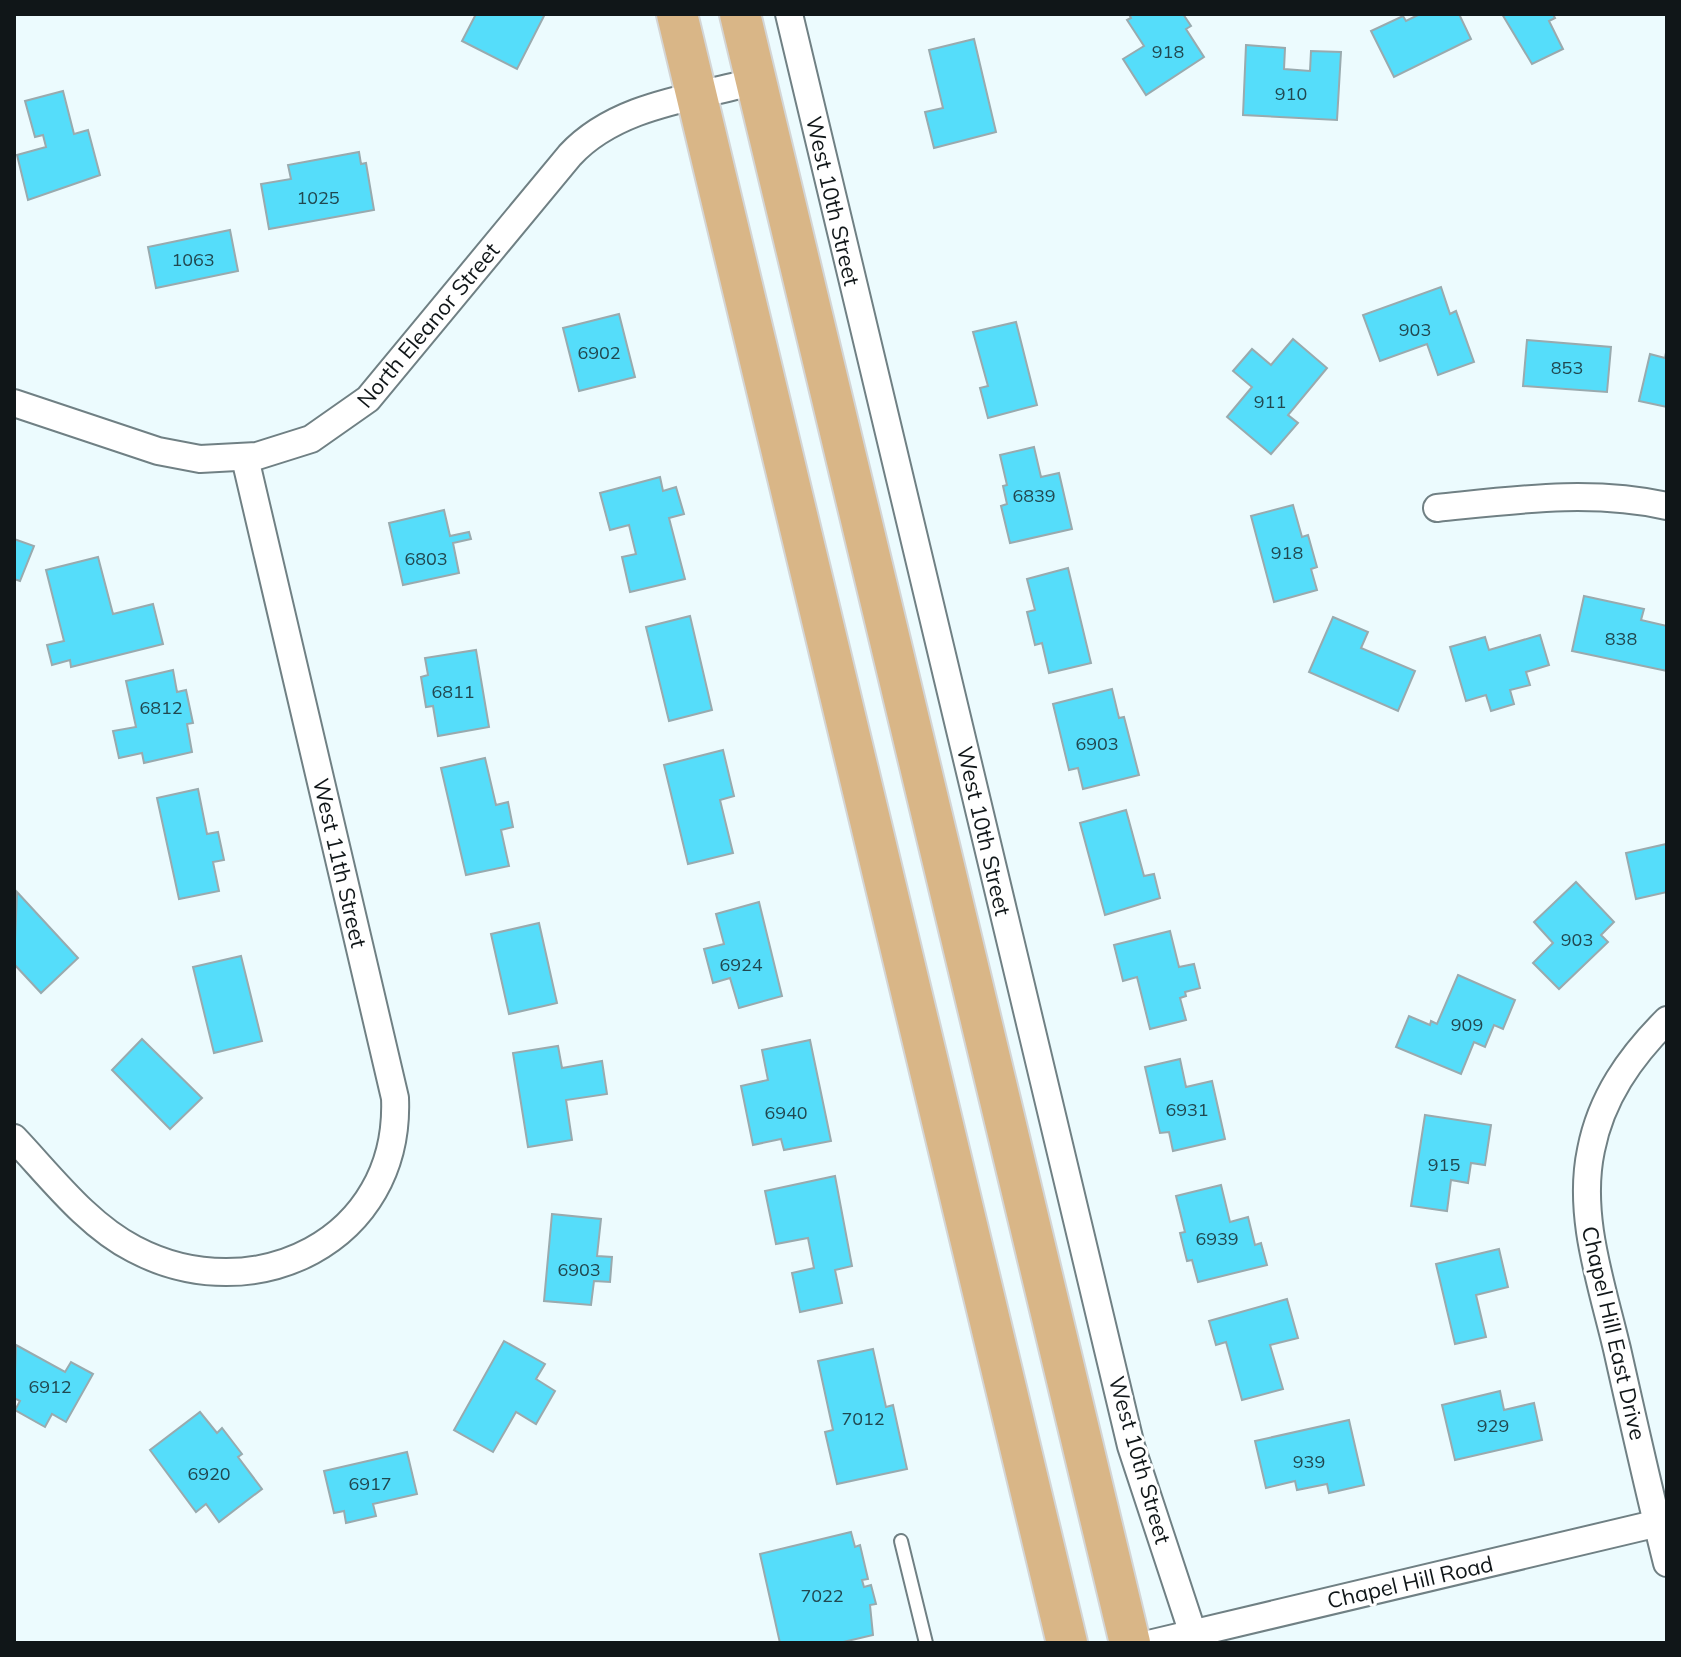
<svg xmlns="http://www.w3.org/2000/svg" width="1681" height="1657" viewBox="0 0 1681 1657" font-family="Mulish,sans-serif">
<rect width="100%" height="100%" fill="#ecfbfe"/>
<g fill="#55ddfa" stroke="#99aaae" stroke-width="2">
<path d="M476,14H545L517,69L462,41Z"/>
<path d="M1129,14H1183L1191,26L1186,29L1204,57L1146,95L1123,59L1144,46L1127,20L1131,18Z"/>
<path d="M1420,14H1459L1471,39L1394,77L1371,31L1403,16L1406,21Z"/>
<path d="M1502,14H1553L1555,18L1549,21L1563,49L1532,64Z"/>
<path d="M974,39L996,132L934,148L925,112L943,108L929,50Z"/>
<path d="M1246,45L1285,48L1284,69L1310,71L1311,51L1341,52L1337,120L1243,115Z"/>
<path d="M63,91L74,134L88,130L100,175L28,200L17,155L46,147L43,135L35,137L25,101Z"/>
<path d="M359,152L361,164L366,163L374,210L269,229L261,184L291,179L288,165Z"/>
<path d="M230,230L238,271L156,288L148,247Z"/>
<path d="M1441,287L1450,314L1456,311L1474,362L1438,375L1427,344L1380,361L1363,315Z"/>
<path d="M619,314L635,377L579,391L563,328Z"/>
<path d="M1016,322L1037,405L988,418L980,388L988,386L973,332Z"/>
<path d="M1293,339L1327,368L1288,415L1298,423L1271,454L1227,417L1252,387L1233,371L1252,349L1271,365Z"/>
<path d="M1527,340L1611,347L1607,392L1523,386Z"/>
<path d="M1667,347V407L1639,401L1650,354L1665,358Z"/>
<path d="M1034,447L1041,477L1059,473L1072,529L1010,543L1001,506L1007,504L1003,486L1007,485L1000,455Z"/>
<path d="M660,477L663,491L676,487L684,514L669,518L685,579L630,592L622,557L636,554L629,525L610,530L600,493Z"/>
<path d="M1293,505L1302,537L1308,535L1317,567L1311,569L1317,590L1274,602L1251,516Z"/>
<path d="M444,510L450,536L469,532L471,539L453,543L459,573L403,585L389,523Z"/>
<path d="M14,539L34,546L20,581L14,579Z"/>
<path d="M98,557L113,614L153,604L163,644L71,667L70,660L52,665L47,645L64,641L46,570Z"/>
<path d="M1068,568L1091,663L1049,673L1042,643L1035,645L1027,612L1035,610L1027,579Z"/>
<path d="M1584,596L1644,609L1641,620L1667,626V671L1572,651Z"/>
<path d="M690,616L712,710L669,721L646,627Z"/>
<path d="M1333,617L1368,632L1361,648L1415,671L1398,711L1309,672Z"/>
<path d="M1540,635L1549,665L1526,672L1530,685L1510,690L1514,704L1491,711L1486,695L1466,701L1450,647L1485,637L1489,650Z"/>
<path d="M476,650L489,727L438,736L433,706L426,707L421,677L428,675L425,658Z"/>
<path d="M173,670L177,692L186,690L193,723L187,724L192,752L144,763L142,753L119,758L113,731L136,727L126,681Z"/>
<path d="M1112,689L1119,718L1124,717L1139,775L1083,789L1078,768L1069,770L1053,704Z"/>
<path d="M723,750L734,796L720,800L733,853L688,864L664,765Z"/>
<path d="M485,758L496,805L508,802L513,827L501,830L509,866L466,875L441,768Z"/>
<path d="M198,789L207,834L218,832L224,860L213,862L219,891L179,899L157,798Z"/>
<path d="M1126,810L1144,876L1154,874L1160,898L1105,915L1080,823Z"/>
<path d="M1666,844L1667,892L1636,899L1626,853Z"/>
<path d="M1576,882L1614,922L1601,935L1608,942L1559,989L1533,963L1553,943L1534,922Z"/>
<path d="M17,892L78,958L41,993L14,964Z"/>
<path d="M759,902L782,996L739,1008L730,978L713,983L704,949L724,944L716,914Z"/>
<path d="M539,923L557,1003L509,1014L491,934Z"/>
<path d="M1170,931L1179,967L1194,964L1200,988L1185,992L1186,996L1180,998L1186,1020L1150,1029L1137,977L1123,981L1114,945Z"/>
<path d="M241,956L262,1041L214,1053L193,967Z"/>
<path d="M1458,975L1515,1000L1503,1029L1494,1025L1485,1047L1474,1042L1461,1074L1396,1047L1409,1016L1430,1025L1431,1021L1437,1024Z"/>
<path d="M142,1039L202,1098L170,1129L112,1070Z"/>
<path d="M810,1040L831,1141L784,1150L781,1139L753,1145L741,1086L768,1080L762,1050Z"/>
<path d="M558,1046L562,1068L602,1061L607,1094L566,1100L572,1140L528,1147L513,1053Z"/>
<path d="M1180,1059L1186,1087L1212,1081L1225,1139L1173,1151L1169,1132L1160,1133L1145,1067Z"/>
<path d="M1425,1115L1491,1125L1485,1165L1471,1163L1468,1183L1451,1180L1447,1211L1411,1206Z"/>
<path d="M835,1176L852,1266L835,1270L842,1303L800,1312L792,1273L814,1268L808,1238L776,1244L765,1191Z"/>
<path d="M1221,1185L1230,1222L1248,1217L1255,1245L1261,1243L1267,1265L1198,1282L1192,1260L1187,1261L1180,1233L1185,1232L1176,1196Z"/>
<path d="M552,1214L601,1219L597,1256L612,1257L610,1282L594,1281L591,1305L544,1301Z"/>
<path d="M1499,1249L1508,1287L1476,1295L1486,1337L1455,1344L1436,1264Z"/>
<path d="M1287,1299L1298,1338L1270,1345L1283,1389L1242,1400L1226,1342L1216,1345L1209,1321Z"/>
<path d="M504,1341L545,1364L536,1379L555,1391L536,1424L516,1412L493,1452L454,1430Z"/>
<path d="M16,1345L65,1372L71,1362L93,1374L66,1422L52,1414L45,1427L15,1410L20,1401L14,1398Z"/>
<path d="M873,1349L886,1407L893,1405L907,1469L837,1484L825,1432L833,1430L818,1361Z"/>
<path d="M1500,1391L1504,1410L1534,1403L1542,1440L1455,1460L1442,1405Z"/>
<path d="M200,1412L217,1433L222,1428L242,1454L238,1457L262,1489L219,1522L206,1504L196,1512L150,1450Z"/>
<path d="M1349,1420L1364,1485L1329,1493L1327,1484L1297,1490L1295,1481L1266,1488L1255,1441Z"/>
<path d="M407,1452L417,1494L373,1504L376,1516L346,1523L344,1511L334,1513L324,1471Z"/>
<path d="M851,1532L855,1547L860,1545L868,1579L862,1580L864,1587L871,1585L876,1604L870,1605L873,1635L839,1643H780L760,1554Z"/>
</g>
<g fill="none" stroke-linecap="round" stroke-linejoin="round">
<g stroke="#708084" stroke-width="16">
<path id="lane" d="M901,1541L926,1643"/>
</g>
<g stroke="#708084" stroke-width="30">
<g id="street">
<path d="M789,14L1131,1446L1196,1643"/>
<path d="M14,403L158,451L200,459L257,456L311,439L368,399L570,155C616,105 693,98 756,81"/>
<path d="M1437,508C1515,500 1590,489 1667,506"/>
<path d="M1667,1020C1630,1057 1601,1098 1591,1150C1577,1216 1602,1285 1617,1349C1633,1420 1649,1492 1667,1563"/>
<path d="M14,1138C50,1176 87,1225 134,1249C254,1312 401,1241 395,1098L245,458"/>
<path d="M1153,1643L1667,1521"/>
</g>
</g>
<g stroke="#d4d5d5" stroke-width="44">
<g id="primary">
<path d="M677,14L1067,1643"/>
<path d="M740,14L1130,1643"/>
</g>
</g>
<use href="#lane" stroke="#fff" stroke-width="12"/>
<use href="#street" stroke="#fff" stroke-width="26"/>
<use href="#primary" stroke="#d9b687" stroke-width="40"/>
</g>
<g text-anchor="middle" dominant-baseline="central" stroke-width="6" stroke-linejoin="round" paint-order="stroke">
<g font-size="18" fill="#214850">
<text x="1168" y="51">918</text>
<text x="1291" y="93">910</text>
<text x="318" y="197">1025</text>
<text x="193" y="259">1063</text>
<text x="1415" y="329">903</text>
<text x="599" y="352">6902</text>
<text x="1567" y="367">853</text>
<text x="1270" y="401">911</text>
<text x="1034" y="495">6839</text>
<text x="1287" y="552">918</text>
<text x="426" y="558">6803</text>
<text x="1621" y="638">838</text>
<text x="453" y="691">6811</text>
<text x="161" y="707">6812</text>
<text x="1097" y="743">6903</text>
<text x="1577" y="939">903</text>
<text x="741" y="964">6924</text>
<text x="1467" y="1024">909</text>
<text x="1187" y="1109">6931</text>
<text x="786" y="1112">6940</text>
<text x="1444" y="1164">915</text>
<text x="1217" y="1238">6939</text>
<text x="579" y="1269">6903</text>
<text x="50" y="1386">6912</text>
<text x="863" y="1418">7012</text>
<text x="1493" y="1425">929</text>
<text x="1309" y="1461">939</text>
<text x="209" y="1473">6920</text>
<text x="370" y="1483">6917</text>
<text x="822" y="1595">7022</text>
</g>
<g font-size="22" fill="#101618" stroke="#fff">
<text transform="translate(833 201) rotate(77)">West 10th Street</text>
<text transform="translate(428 325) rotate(-50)">North Eleanor Street</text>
<text transform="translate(984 831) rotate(77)">West 10th Street</text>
<text transform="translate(340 863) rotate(77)">West 11th Street</text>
<text transform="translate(1614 1333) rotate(77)">Chapel Hill East Drive</text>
<text transform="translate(1140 1460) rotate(74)">West 10th Street</text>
<text transform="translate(1410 1582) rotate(-13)">Chapel Hill Road</text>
</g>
</g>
<rect width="1681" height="1657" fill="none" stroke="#101618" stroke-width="32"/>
</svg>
